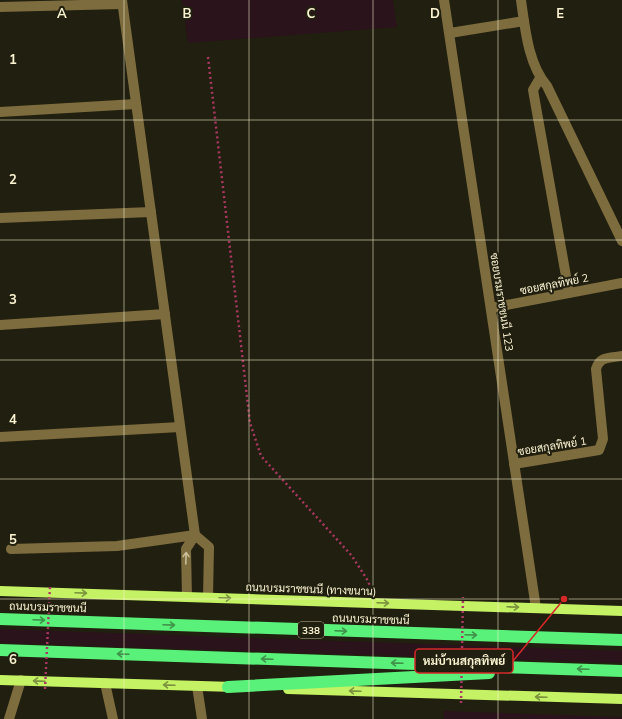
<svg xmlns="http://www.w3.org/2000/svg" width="622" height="719" viewBox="0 0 622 719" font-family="Mulish,Sarabun,sans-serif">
<rect width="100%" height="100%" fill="#211f0f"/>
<g fill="#2b131b">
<path d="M182,0H393L397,27L188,43Z"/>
<path d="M0,629L622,651V663L0,643Z"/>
<path d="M443,711L622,717V719H444Z"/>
</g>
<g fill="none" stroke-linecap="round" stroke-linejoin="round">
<path stroke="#ab3862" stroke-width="2.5" stroke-dasharray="2 3" stroke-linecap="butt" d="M208,57L250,423L261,456L352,556L368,581L372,592"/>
<g stroke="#7d6c3e" stroke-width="10">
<path d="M444,0L536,608"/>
<path d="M521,0C525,28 528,64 547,86L622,241"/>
<path d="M0,7L122,4"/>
<path d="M450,33L524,21"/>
<path d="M540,78L533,90L569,293"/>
<path d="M0,112L136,104"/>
<path d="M0,218L151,212"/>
<path d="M491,308L622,283"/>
<path d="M0,325L165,314"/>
<path d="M0,437L180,427"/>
<path d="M514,464L599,450L603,439L596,369C600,356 610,358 622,356"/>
<path d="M11,549L117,546L195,535L122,0"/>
<path d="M187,597L186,549L195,535L209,547L208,597"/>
<path d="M105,683L113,719"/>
<path d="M197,686L202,719"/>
<path d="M9,719L21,680"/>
</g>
<g stroke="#c4f264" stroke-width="10">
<path d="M0,591L622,611"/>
<path d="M0,680L234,687"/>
<path d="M288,689L622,699"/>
</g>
<g stroke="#59f17a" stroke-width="12">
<path d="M0,619L622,640"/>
<path d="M0,650L622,671"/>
<path d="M228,687L489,673"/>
</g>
<g stroke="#ab3862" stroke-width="2.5" stroke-dasharray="2 3" stroke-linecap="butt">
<path d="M45,689L50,586"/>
<path d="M461,703L463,597"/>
</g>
</g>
<defs><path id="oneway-shaft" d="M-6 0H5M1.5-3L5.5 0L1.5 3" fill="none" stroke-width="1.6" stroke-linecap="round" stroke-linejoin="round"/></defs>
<use stroke="#c9be97" href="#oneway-shaft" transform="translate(186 558) rotate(-88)"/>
<g stroke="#7b933e">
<use href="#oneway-shaft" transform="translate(81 593) rotate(2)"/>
<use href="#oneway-shaft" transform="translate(225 598) rotate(2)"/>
<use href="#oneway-shaft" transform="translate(383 603) rotate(2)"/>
<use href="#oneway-shaft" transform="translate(513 607) rotate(2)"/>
<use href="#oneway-shaft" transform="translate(39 681) rotate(-178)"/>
<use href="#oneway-shaft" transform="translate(169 685) rotate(-178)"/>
<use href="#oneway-shaft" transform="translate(355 691) rotate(-178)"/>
<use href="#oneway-shaft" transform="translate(541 697) rotate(-178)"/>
</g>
<g stroke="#40924a">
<use href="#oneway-shaft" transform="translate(39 620) rotate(2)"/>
<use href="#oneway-shaft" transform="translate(169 625) rotate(2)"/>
<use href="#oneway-shaft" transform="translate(341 631) rotate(2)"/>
<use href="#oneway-shaft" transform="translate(471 635) rotate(2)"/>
<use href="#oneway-shaft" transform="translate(123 654) rotate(-178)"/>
<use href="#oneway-shaft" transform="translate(267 659) rotate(-178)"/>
<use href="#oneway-shaft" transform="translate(397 663) rotate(-178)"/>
<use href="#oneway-shaft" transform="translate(583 669) rotate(-178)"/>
</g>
<path fill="none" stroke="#fbf4d3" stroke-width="1" stroke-opacity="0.55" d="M124,0V719M249,0V719M373,0V719M498,0V719M0,120H622M0,240H622M0,360H622M0,479H622M0,599H622"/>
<g text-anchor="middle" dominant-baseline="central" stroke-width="4" stroke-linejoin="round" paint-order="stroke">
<rect fill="#211f0f" stroke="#bab498" stroke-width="1" x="298" y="622" width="26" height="16" rx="3"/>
<g font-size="10" font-weight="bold" fill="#fbf4d3">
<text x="311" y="630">338</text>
</g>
<g font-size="11" fill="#fbf4d3" stroke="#211f0f">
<text transform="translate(554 284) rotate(-11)">ซอยสกุลทิพย์ 2</text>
<text transform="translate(502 302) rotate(81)">ซอยบรมราชชนนี 123</text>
<text transform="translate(552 446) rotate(-9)">ซอยสกุลทิพย์ 1</text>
<text transform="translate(311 589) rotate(2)">ถนนบรมราชชนนี (ทางขนาน)</text>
<text transform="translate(48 607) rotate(2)">ถนนบรมราชชนนี</text>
<text transform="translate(371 619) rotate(2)">ถนนบรมราชชนนี</text>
</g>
</g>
<g font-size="13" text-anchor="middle" font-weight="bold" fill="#fbf4d3" stroke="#211f0f" stroke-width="4" stroke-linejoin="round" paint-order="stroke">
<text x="62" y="18">A</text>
<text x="187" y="18">B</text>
<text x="311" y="18">C</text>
<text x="435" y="18">D</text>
<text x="560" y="18">E</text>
<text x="13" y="64">1</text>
<text x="13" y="184">2</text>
<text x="13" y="304">3</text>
<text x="13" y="424">4</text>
<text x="13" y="544">5</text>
<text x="13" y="664">6</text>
</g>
<path fill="none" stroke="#d62828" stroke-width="1.5" d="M564 599L513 661"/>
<circle fill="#d62828" stroke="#211f0f" stroke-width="1.5" cx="564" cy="599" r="4"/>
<rect fill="#211f0f" stroke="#d62828" stroke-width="1.5" x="415" y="649" width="98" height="24" rx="4"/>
<g font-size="12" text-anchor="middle" font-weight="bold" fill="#fbf4d3">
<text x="464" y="665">หม่บ้านสกุลทิพย์</text>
</g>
</svg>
